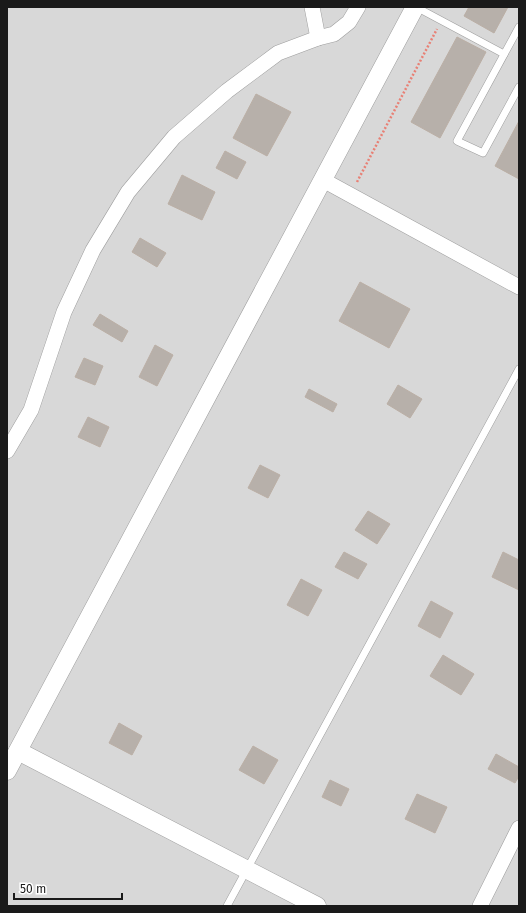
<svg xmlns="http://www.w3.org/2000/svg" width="526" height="913" viewBox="0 0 526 913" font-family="'Fira Sans',sans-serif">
<rect width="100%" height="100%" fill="#ebe8e1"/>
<rect fill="#d8d8d8" x="7" y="7" width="512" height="899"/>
<g fill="#b7b0aa" stroke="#bbafa5">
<path d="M469,7H508L494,33L464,16Z"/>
<path d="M457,37L486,52L440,138L411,122Z"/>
<path d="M256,94L291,112L267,156L233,138Z"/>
<path d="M519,121V179L495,166Z"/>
<path d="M225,151L246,162L237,179L216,168Z"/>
<path d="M182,175L215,192L202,220L168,204Z"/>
<path d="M140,238L166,253L157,267L132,252Z"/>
<path d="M360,282L410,309L389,348L339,321Z"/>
<path d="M100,314L128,331L122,342L93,325Z"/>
<path d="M155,345L173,355L157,386L139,377Z"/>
<path d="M84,358L103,366L95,385L75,377Z"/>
<path d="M398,385L422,399L410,418L387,404Z"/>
<path d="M309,389L337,404L333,412L305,397Z"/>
<path d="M88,417L109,427L100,447L78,437Z"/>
<path d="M260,465L280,475L268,498L248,488Z"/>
<path d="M368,511L390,524L377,544L355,530Z"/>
<path d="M344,552L367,564L358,579L335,567Z"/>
<path d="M503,552L519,560V590L492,577Z"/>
<path d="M301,579L322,590L308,616L287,605Z"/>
<path d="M431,601L453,613L440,638L418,626Z"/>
<path d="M443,655L474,674L461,695L430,676Z"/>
<path d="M119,723L142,736L132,755L109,743Z"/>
<path d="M253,746L278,760L264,784L239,770Z"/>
<path d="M496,754L519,767V776L515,783L488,769Z"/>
<path d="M330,780L349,789L341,806L322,797Z"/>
<path d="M417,794L447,807L435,833L405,819Z"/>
</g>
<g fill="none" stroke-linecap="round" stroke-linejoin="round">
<g stroke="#9e9e9e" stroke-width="8">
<g id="service">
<path d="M416,7L504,54"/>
<path d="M519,27L457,141L483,153L519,87"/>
<path d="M227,906L519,369"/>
</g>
</g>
<g stroke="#9e9e9e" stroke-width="16">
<g id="minor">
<path d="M312,7L318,38"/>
<path d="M323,180L519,287"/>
<path d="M7,451L31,410L64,312L93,250L128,192L174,137L227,91L278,53L318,38L334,34L349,22L358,7"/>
<path d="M480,906L519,828"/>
</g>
</g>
<g stroke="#9e9e9e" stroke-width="19">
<g id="tertiary">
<path d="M18,751L317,906"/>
<path d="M7,771L415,7"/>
</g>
</g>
<path stroke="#e88075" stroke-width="2.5" stroke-dasharray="2 2" stroke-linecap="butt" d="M357,182L437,29"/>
<use href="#service" stroke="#fff" stroke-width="7"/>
<use href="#minor" stroke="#fff" stroke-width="15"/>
<use href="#tertiary" stroke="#fff" stroke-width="18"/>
</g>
<rect width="526" height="913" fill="none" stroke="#1a1a1a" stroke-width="16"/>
<path d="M14 893v6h108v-6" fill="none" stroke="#1a1a1a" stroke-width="2"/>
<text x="20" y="893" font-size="12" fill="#1a1a1a" stroke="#ffffff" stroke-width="3" paint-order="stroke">50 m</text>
</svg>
